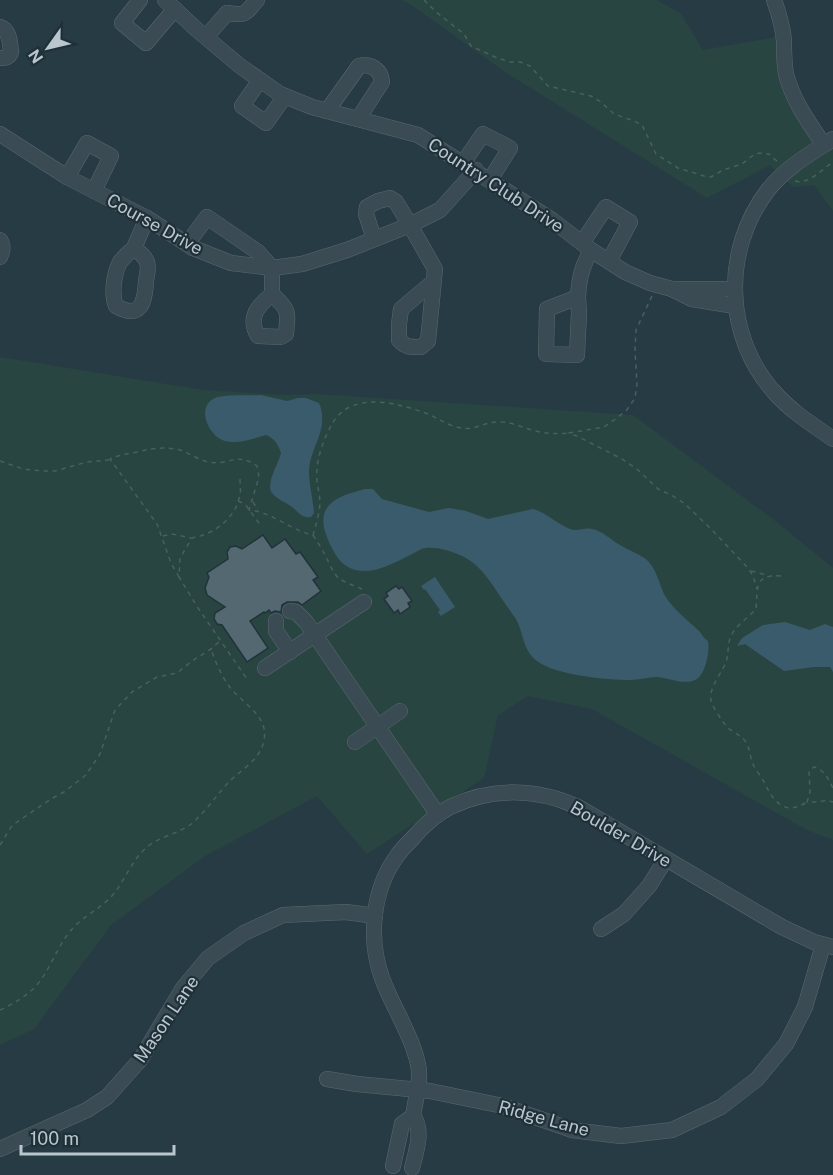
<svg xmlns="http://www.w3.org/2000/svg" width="833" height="1175" viewBox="0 0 833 1175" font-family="'Public Sans',sans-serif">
<rect width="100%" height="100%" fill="#273b44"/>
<g fill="#294541">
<path d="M401,0H657L681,14L703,50L776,37L777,58L822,155L833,148V211L814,185L793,187L770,165L707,198L505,72L410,4Z"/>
<path d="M0,357L203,390L284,395L316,394L633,415L778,523L833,568V840L807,830L592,709L528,696L498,715L484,778L367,854L317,796L205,856L111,925L34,1029L0,1045Z"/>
</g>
<g fill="#3a5b6b">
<path d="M261,395L287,401L298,398H306L319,403C330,429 310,446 309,471C309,485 313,499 314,513L311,517C303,519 298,512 292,507C286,502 276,499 272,493C265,484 279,463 281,453C278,444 275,439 266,435C252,439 239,444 225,441C209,437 195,407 215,398C226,394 248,396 261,395Z"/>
<path d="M365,489H373L382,499L429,512L449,508L466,511L488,519L533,509C547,513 557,524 570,529C578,532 585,527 592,529C603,531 611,540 620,545C629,551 641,554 648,561C657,571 659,583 664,594C673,610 687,619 699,631C703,635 703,638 708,641C710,651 706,672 697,679C685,686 670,678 657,677C648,677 639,680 630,680C607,680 555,675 537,661C523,650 524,636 517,621C513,614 508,608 504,602C493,586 483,568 466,558C454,552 440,547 426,548C421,548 415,553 410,555C392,564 370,577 350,568C341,564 336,556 332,548C312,510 328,498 365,489Z"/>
<path d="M435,577L455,607L441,616L438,612L440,610L425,589L424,590L421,586Z"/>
<path d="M785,622L810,630L825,624L833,627V672L830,667H814L784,671L745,644L737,646L742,638L763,625Z"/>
</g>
<g fill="#536871" stroke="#22323b" stroke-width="1.5">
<path d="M263,535L272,548L285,539L296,554L300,552L318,577L313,580L321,591L302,605L298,602H287L282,605L281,612L275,611L271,613L269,610L265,613L264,612L250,621L268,648L247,662L222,625L217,624L214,619L215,613L225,607L207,595L205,588L209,577L207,573L228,559L227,552L230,547L236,546L242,549Z"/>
<path d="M396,586L399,589L402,587L412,601L408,603L410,607L400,614L398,610L394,613L384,599L388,596L386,593Z"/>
</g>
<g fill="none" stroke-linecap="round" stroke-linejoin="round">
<g stroke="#5a6971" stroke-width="16">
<g id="minor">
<path d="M140,0L122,23L146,43L175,9"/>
<path d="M165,0L196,29L240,66L280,94L312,107L418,135L552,220L591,250L625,272L650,283L672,289"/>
<path d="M774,0C779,14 783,27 784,41C784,53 784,63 786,74C793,101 809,123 824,145"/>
<path d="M227,13C246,16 245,14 257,0"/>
<path d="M0,27C10,30 10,43 11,52C9,58 5,58 0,58"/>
<path d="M206,37L227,13"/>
<path d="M260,80L242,106L266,123L285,96"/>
<path d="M327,111L359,66C370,63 381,69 382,82L358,119"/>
<path d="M0,134L67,177L147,218L193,248L231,263L272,268L302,264L347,250L410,225L440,210L476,170"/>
<path d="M833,139C810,154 785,168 768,190C722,250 724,337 775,393C792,412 813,425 833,439"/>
<path d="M463,163L483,134L510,148L490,180"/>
<path d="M67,177L87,143L111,156L94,191"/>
<path d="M374,239L366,214L367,207L378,201L390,198L396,202L410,225L435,269L428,341L421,347C412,347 406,348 399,340V324L401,309L433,282"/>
<path d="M0,240C4,246 3,251 0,257"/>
<path d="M582,243L606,207L630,222L609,261"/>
<path d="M187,244L207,217L258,252L272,268V294C258,306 247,317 258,336L281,337L286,334C288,311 290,311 272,294"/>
<path d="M134,248C129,252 124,257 120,262C114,273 111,295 116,306C141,320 145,302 146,281C147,275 149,268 147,262C145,256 139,252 134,248L147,218"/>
<path d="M735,289H672L692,299L735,306"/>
<path d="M578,297L579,313L577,355L546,354L547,309L578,297C579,278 582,267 591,250"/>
<path d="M290,611L296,612L306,622L438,815"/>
<path d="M276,621V631L290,652"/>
<path d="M265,668L364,602"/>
<path d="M355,742L400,711"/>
<path d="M601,929L624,914L649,886L666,859"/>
<path d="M327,1079L357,1084L430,1091L503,1106L572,1130L621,1136L672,1130L721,1107L757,1079L786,1044L805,1007L823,945"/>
<path d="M0,1149L87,1110L107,1097L140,1060L183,988L208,958L244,933L283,915L346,912L375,916"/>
<path d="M393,1166L402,1124L413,1116"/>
<path d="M412,1168C416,1152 424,1130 413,1116C415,1102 420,1085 419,1071C416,1042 392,1006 382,978C368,939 372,890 397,856C401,850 407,844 412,839C423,826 435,815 450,807C491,787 537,788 578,807L782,927L814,942L833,947"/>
</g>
</g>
<g stroke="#47615d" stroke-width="1.5" stroke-dasharray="4.5 4.5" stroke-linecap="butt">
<path d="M424,0L436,12L464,34L471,46L495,57L510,62H520L530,66L548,86L591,96L601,102L614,114L634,121L642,125L656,154L678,168L704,176L711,177L723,170L742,164L752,156L759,153L769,154L778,162"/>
<path d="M795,181C809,185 822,169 833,162"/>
<path d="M652,296L636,330L635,351L637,384L635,398L626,411L614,420L604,427L569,433L579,437L622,459L638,470L658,489L673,496L685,504L713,531L748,568L753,576L757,589"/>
<path d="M0,461L23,469L43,471H55L87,462L109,460"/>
<path d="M240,479C240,484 241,490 240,494C236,519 214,534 192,538L180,558L179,577L198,608L247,679"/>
<path d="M238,501L245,504L261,526"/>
<path d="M253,502L258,510"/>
<path d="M313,535L322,549L333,571L338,578L347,583L362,589"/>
<path d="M163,536L172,534L191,538"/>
<path d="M751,571L767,575"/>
<path d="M781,576C753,574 758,589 756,609C748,618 736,625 731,636C727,644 729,654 726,662C721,675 709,686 711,701C712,706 724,724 728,728C734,733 741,735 746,742C750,749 750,757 753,764C756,771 762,777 765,784C775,803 785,816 807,802"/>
<path d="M179,577L171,563L157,524L110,459C119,455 127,454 137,452C153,448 167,446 183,451C191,454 199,460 208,462C230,466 236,451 257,466L259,477L249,510C272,512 290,530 313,535C316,525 319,514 320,504C320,496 318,489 317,481C315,462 323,440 332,424C351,390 398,403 428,414C439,419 449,426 461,428C473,431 485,422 497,422C509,421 521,427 532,430C545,434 556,434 569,433"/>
<path d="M833,788C828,779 825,770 814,767L809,771L810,792L807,802C816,803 824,799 833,802"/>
<path d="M0,845L11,827L17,822L51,799L64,792L86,775L100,754L115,710L132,692L157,677L177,673L192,661L211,649L220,641"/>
<path d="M0,1010C13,1004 27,996 37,985C50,969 56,950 68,934C80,918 95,912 109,899C124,884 130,862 146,848C158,837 177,834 190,825C206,812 216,795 230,781C242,769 261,759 264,740C269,715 241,703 229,686C221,675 215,661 211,649"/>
</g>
<use href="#minor" stroke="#3b4b54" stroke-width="15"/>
</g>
<g text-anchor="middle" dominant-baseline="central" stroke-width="4.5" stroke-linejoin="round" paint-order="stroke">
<g font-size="18" fill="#b9c6cd" stroke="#203039">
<text transform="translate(496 185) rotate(33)">Country Club Drive</text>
<text transform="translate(155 224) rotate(29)">Course Drive</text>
<text transform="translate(621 834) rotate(30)">Boulder Drive</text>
<text transform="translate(166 1019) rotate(-56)">Mason Lane</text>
<text transform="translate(544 1118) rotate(15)">Ridge Lane</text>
</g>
</g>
<g transform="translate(48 48) rotate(236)" stroke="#203039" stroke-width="4.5" paint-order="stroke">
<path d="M0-4.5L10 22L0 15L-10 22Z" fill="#b9c6cd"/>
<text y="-9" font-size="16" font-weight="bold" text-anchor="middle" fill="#b9c6cd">N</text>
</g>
<path d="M21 1145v9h153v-9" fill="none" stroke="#b9c6cd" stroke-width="3"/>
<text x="30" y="1145" font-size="18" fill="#b9c6cd" stroke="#203039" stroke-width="4.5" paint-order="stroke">100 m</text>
</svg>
